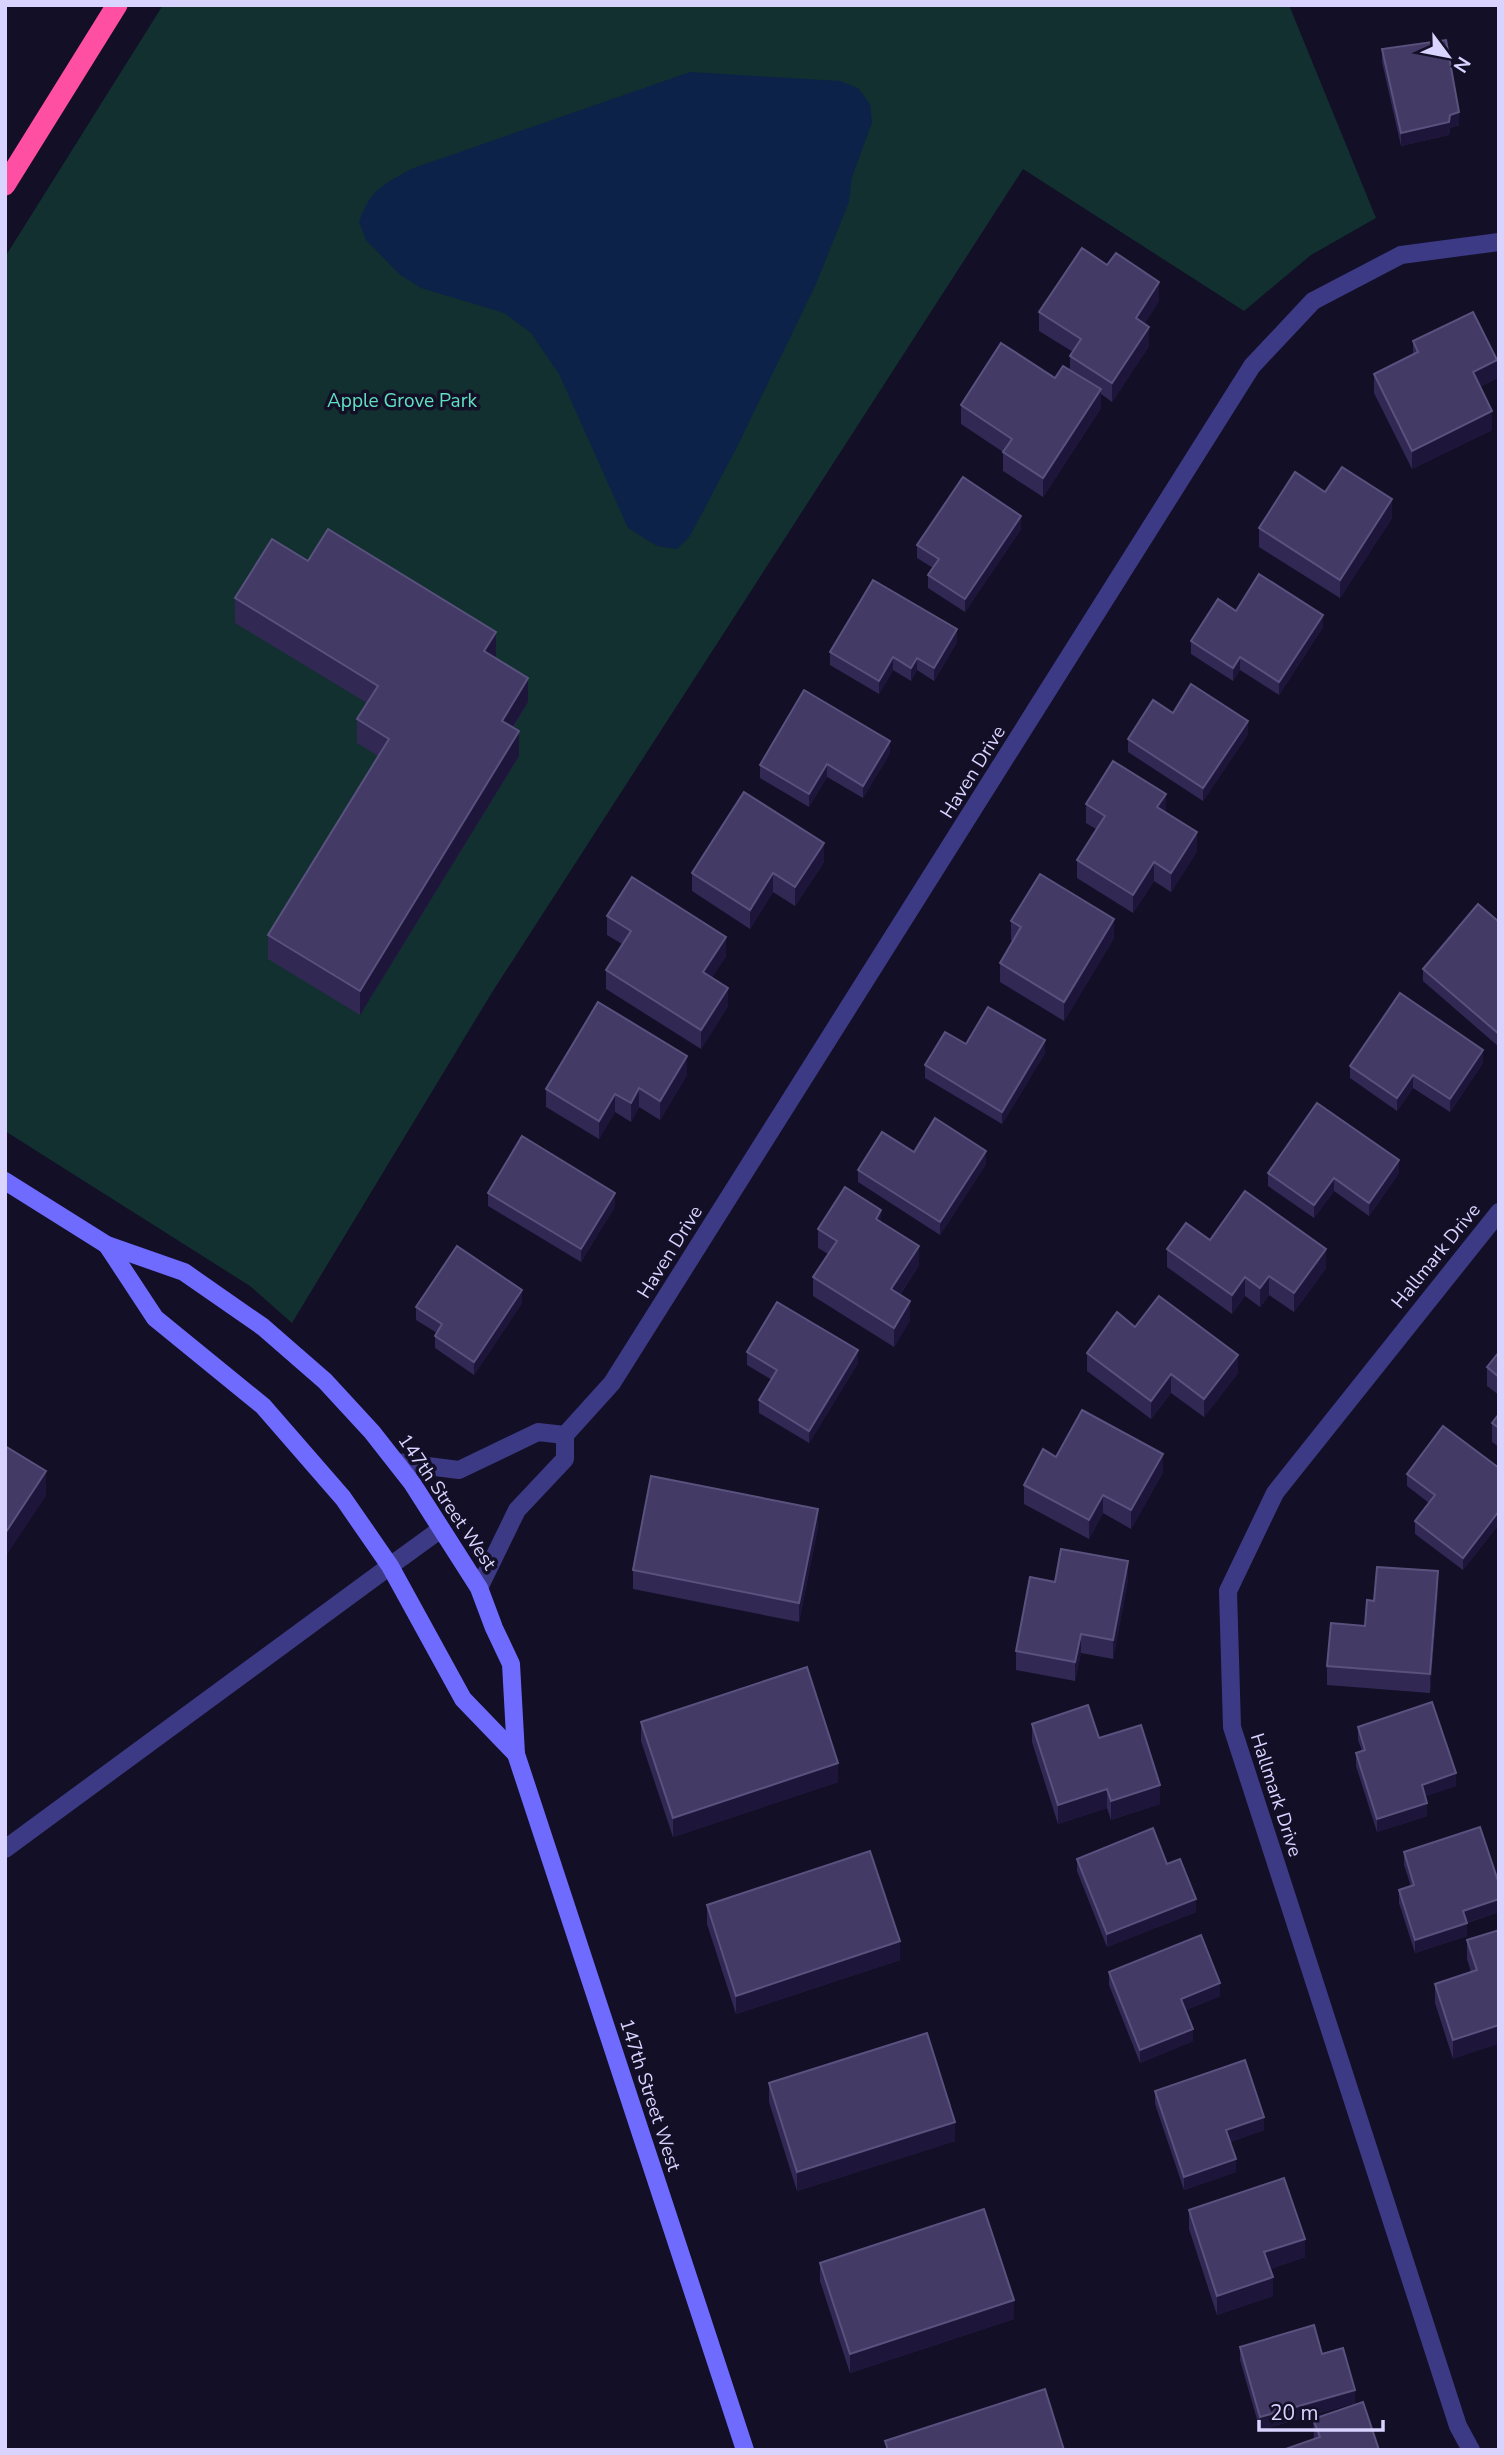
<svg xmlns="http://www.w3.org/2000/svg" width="1504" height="2455" viewBox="0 0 1504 2455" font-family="'Nunito Sans',sans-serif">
<rect width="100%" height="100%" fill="#130f26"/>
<path fill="#12302f" d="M163,5H1289L1376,218L1311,255L1244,311L1023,169L491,994L292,1323L250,1286L5,1131V257Z"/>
<path fill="#0c2248" d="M690,72L840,81L858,88L870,104L872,123L852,177L849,202L816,284L738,445L690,536L677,549L657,546L628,528L559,374L531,333L504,313L421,288L399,274L366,240L359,222C371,189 381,186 411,169Z"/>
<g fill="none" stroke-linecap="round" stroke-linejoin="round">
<path stroke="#3d3a85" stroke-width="18" d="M5,1849L390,1566"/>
<g stroke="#3d3a85" stroke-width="18">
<path d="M396,1462L459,1470L538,1432L565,1435"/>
<path d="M390,1566L441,1529"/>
<path d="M479,1588L517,1510L565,1459V1435L612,1383L1252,366L1313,301L1401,255L1499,242"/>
<path d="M1471,2450L1458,2426L1232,1727L1228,1591L1275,1493L1499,1212"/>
</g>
<g stroke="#6f6bff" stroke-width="18">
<path d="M5,1181L107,1245L184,1272L263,1327L325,1381L372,1432L412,1483L479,1588L494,1628L511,1664L516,1754L745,2450"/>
<path d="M107,1245L155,1318L263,1406L343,1498L390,1566L463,1699L516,1754"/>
</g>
<path stroke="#ff4fa3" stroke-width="21" d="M5,185L117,5"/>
</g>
<g fill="#312854">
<path d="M1382,49L1459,125L1450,128L1449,135L1401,146L1382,62Z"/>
<path d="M1159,301L1144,324L1149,346L1112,402L1101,394V408L1043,497L1003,471V452L961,424V405L1055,378L1070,370V356L1073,352L1039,331V312Z"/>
<path d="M1413,341L1497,378L1480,387L1492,430L1412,469L1374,393V374L1413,354Z"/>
<path d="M1325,492L1392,518L1340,598L1259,547V528Z"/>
<path d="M1021,529L965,612L928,588V575L933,568L917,558V545Z"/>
<path d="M308,561L496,656L495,657L528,702L513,728L519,756L360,1015L268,959V935L378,756L357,743V719L367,703L235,623V598Z"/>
<path d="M1236,611L1323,627L1279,695L1240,670L1233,681L1191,654V641Z"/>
<path d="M957,642L934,681L917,670L911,681L893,670L879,694L830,665V652Z"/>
<path d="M1173,713L1248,734L1203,801L1128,752V739Z"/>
<path d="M890,753L863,798L827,777L809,807L760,778V765Z"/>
<path d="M1086,804L1166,812L1197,851L1171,892L1154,881L1133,913L1077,878V860L1096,829L1086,823Z"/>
<path d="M824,862L795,906L773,892L750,929L692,891V873Z"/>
<path d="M607,916L726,956L712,977L728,1006L701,1049L606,989V970L622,944L607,935Z"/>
<path d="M1011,921L1114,938L1064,1021L1000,982V963L1013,941L1011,940Z"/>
<path d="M1499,922V1047L1423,981V969Z"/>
<path d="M1045,1053L1002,1124L925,1078V1065Z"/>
<path d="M1483,1063L1450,1112L1413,1088L1397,1111L1350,1078V1066Z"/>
<path d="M687,1075L660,1120L639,1107L631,1122L615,1112L599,1139L546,1107V1089Z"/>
<path d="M986,1164L940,1235L858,1182V1170Z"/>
<path d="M1268,1173H1399L1369,1216L1334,1191L1314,1218L1268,1186Z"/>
<path d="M488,1193L615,1206L581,1262L488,1206Z"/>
<path d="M881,1222L919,1265L900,1295L910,1320L894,1347L813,1296V1277L828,1254L818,1248V1229Z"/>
<path d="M1210,1240L1326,1268L1294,1312L1269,1295L1260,1307L1245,1296L1232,1314L1167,1267V1249Z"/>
<path d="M522,1303L474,1375L435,1348V1336L437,1333L416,1320V1307Z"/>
<path d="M1135,1327L1238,1373L1204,1417L1171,1393L1151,1419L1087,1371V1353Z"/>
<path d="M747,1352L858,1363L809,1443L759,1413V1400L772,1380L747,1365Z"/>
<path d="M1499,1352V1395L1487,1386V1367Z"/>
<path d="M1499,1414V1447L1492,1442V1423Z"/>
<path d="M1056,1457L1163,1472L1131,1529L1103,1513L1089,1539L1024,1504V1485Z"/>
<path d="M1499,1468V1524L1463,1570L1415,1534V1521L1429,1503L1407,1486V1474Z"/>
<path d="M818,1527L799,1622L633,1589V1570Z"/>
<path d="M1128,1580L1113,1659L1081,1653L1075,1681L1016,1670V1651Z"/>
<path d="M1438,1590L1430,1693L1327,1685V1666L1365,1626L1374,1601Z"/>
<path d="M641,1722L838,1782L673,1837L641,1741Z"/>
<path d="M1032,1724L1099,1738L1160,1804L1111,1820L1107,1808L1058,1824L1032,1742Z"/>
<path d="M1358,1727L1456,1786L1425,1796L1427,1816L1377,1832L1356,1766V1753L1362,1751L1358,1740Z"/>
<path d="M1404,1852L1499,1884V1912L1467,1923V1936L1415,1953L1399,1903V1890L1411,1886L1404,1865Z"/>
<path d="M1077,1859L1167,1864L1196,1912L1107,1947L1077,1871Z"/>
<path d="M707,1905L900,1960L736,2014L707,1924Z"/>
<path d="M1499,1930L1453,2059L1435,2003V1984L1471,1972L1467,1959V1940Z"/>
<path d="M1109,1972L1220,1996L1186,2010L1193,2041L1140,2063L1109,1985Z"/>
<path d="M769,2083L955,2141L797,2191L769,2102Z"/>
<path d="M1155,2091L1264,2130L1230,2142L1236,2172L1184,2190L1155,2104Z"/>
<path d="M1189,2210L1305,2257L1270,2269L1273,2296L1217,2315L1189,2229Z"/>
<path d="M820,2263L1014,2319L850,2373L820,2281Z"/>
<path d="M1240,2347L1322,2354L1355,2403L1260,2430L1240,2360Z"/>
<path d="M1313,2419L1379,2450L1314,2439Z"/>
</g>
<g fill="#1d163a">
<path d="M1459,112V125L1450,128L1449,135L1401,146V133Z"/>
<path d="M1159,282V301L1136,337V318Z"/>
<path d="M1149,327V346L1112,402V383Z"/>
<path d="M1497,360V378L1473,391V372Z"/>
<path d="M1101,389V408L1043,497V478Z"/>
<path d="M1492,411V430L1412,469V451Z"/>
<path d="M1392,499V518L1340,598V580Z"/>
<path d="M1021,516V529L965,612V599Z"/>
<path d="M1323,615V627L1279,695V682Z"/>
<path d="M957,629V642L934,681V668Z"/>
<path d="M496,632V656L484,675V651Z"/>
<path d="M893,657V670L879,694V681Z"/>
<path d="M1240,657V670L1233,681V668Z"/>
<path d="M917,658V670L911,681V668Z"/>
<path d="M528,678V702L502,745V721Z"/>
<path d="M1248,721V734L1203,801V788Z"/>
<path d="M519,731V756L360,1015V991Z"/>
<path d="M890,741V753L863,798V786Z"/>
<path d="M827,764V777L809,807V794Z"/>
<path d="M1166,794V812L1157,807Z"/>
<path d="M1197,832V851L1171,892V873Z"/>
<path d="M824,843V862L795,906V887Z"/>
<path d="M1154,862V881L1133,913V895Z"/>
<path d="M773,873V892L750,929V910Z"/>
<path d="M1114,919V938L1064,1021V1002Z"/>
<path d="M726,937V956L703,991V972Z"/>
<path d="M728,988V1006L701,1049V1030Z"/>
<path d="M1045,1040V1053L1002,1124V1112Z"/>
<path d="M1483,1050V1063L1450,1112V1099Z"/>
<path d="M687,1056V1075L660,1120V1101Z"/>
<path d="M1413,1075V1088L1397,1111V1098Z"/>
<path d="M639,1088V1107L631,1122V1103Z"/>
<path d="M615,1094V1112L599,1139V1121Z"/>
<path d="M986,1151V1164L940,1235V1222Z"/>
<path d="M1399,1160V1173L1369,1216V1203Z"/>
<path d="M1334,1178V1191L1314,1218V1205Z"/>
<path d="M615,1193V1206L581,1262V1249Z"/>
<path d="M881,1210V1229L876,1219Z"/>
<path d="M919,1246V1265L891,1308V1289Z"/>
<path d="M1326,1249V1268L1294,1312V1293Z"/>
<path d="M1269,1276V1295L1260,1307V1288Z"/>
<path d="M1245,1277V1296L1232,1314V1295Z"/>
<path d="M522,1290V1303L474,1375V1362Z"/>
<path d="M910,1301V1320L894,1347V1328Z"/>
<path d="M858,1350V1363L809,1443V1431Z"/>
<path d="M1238,1355V1373L1204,1417V1399Z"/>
<path d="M1171,1374V1393L1151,1419V1401Z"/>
<path d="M1163,1454V1472L1131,1529V1510Z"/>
<path d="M46,1471V1496L6,1556V1532Z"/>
<path d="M1103,1495V1513L1089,1539V1520Z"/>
<path d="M818,1509V1527L799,1622V1603Z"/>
<path d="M1499,1511V1524L1463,1570V1558Z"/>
<path d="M1128,1561V1580L1113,1659V1640Z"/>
<path d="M1438,1571V1590L1430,1693V1674Z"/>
<path d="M1081,1634V1653L1075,1681V1662Z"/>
<path d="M838,1763V1782L673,1837V1818Z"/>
<path d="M1456,1773V1786L1422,1798V1785Z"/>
<path d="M1160,1785V1804L1111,1820V1801Z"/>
<path d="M1107,1789V1808L1058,1824V1805Z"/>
<path d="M1427,1803V1816L1377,1832V1819Z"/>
<path d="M1196,1899V1912L1107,1947V1934Z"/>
<path d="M1499,1899V1912L1463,1924V1911Z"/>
<path d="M1467,1923V1936L1415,1953V1940Z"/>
<path d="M900,1941V1960L736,2014V1996Z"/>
<path d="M1220,1983V1996L1181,2012V1999Z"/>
<path d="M1499,2025V2044L1453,2059V2040Z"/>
<path d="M1193,2029V2041L1140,2063V2050Z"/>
<path d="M1264,2117V2130L1226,2143V2130Z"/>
<path d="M955,2122V2141L797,2191V2172Z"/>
<path d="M1236,2159V2172L1184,2190V2177Z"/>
<path d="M1305,2239V2257L1264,2271V2252Z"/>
<path d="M1273,2277V2296L1217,2315V2296Z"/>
<path d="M1014,2300V2319L850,2373V2354Z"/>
<path d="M1355,2390V2403L1260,2430V2417Z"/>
</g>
<g fill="#433a66" stroke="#5a527e" stroke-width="2">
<path d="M1446,40L1459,112L1450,115L1449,122L1401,133L1382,49Z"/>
<path d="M1082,248L1107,265L1116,253L1159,282L1136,318L1149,327L1112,383L1070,356L1081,339L1039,312Z"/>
<path d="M1473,312L1497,360L1473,372L1492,411L1412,451L1374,374L1418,352L1413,341Z"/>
<path d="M1001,343L1055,378L1063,366L1101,389L1043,478L1003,452L1012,439L961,405Z"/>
<path d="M1342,467L1392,499L1340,580L1259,528L1295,472L1325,492Z"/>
<path d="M963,477L1021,516L965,599L928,575L939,559L917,545Z"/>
<path d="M328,529L496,632L484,651L528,678L502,721L519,731L360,991L268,935L389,739L357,719L378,686L235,598L272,539L308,561Z"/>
<path d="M1259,574L1323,615L1279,682L1240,657L1233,668L1191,641L1218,599L1236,611Z"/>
<path d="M873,580L957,629L934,668L917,658L911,668L893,657L879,681L830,652Z"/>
<path d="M1191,684L1248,721L1203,788L1128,739L1153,700L1173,713Z"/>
<path d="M804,690L890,741L863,786L827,764L809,794L760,765Z"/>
<path d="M1113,761L1166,794L1157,807L1197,832L1171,873L1154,862L1133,895L1077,860L1105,816L1086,804Z"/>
<path d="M744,792L824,843L795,887L773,873L750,910L692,873Z"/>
<path d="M1040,874L1114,919L1064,1002L1000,963L1021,927L1011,921Z"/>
<path d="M632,877L726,937L703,972L728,988L701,1030L606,970L631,931L607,916Z"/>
<path d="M1478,904L1499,922V1034L1423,969Z"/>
<path d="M1400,993L1483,1050L1450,1099L1413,1075L1397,1098L1350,1066Z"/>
<path d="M598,1002L687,1056L660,1101L639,1088L631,1103L615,1094L599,1121L546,1089Z"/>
<path d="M988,1007L1045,1040L1002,1112L925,1065L945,1032L966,1044Z"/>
<path d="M1317,1103L1399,1160L1369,1203L1334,1178L1314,1205L1268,1173Z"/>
<path d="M935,1118L986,1151L940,1222L858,1170L882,1132L914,1152Z"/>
<path d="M522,1136L615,1193L581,1249L488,1193Z"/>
<path d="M845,1187L881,1210L876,1219L919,1246L891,1289L910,1301L894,1328L813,1277L837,1241L818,1229Z"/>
<path d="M1245,1191L1326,1249L1294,1293L1269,1276L1260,1288L1245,1277L1232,1295L1167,1249L1186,1223L1210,1240Z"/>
<path d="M457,1246L522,1290L474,1362L435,1336L442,1324L416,1307Z"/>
<path d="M1159,1296L1238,1355L1204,1399L1171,1374L1151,1401L1087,1353L1117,1312L1135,1327Z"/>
<path d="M777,1302L858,1350L809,1431L759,1400L777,1370L747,1352Z"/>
<path d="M1499,1352V1377L1487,1367Z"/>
<path d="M1082,1410L1163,1454L1131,1510L1103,1495L1089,1520L1024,1485L1043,1449L1056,1457Z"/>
<path d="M1499,1414V1428L1492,1423Z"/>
<path d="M1443,1426L1499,1468V1511L1463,1558L1415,1521L1435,1495L1407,1474Z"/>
<path d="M5,1446L46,1471L6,1532L5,1531Z"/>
<path d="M651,1476L818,1509L799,1603L633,1570Z"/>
<path d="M1061,1549L1128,1561L1113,1640L1081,1634L1075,1662L1016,1651L1030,1577L1055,1582Z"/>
<path d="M1377,1567L1438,1571L1430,1674L1327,1666L1331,1623L1365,1626L1367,1600L1374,1601Z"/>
<path d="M807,1667L838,1763L673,1818L641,1722Z"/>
<path d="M1432,1702L1456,1773L1422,1785L1427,1803L1377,1819L1356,1753L1365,1750L1358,1727Z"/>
<path d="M1088,1705L1099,1738L1141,1725L1160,1785L1111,1801L1107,1789L1058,1805L1032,1724Z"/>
<path d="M1480,1827L1499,1884V1899L1463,1911L1467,1923L1415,1940L1399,1890L1414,1885L1404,1852Z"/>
<path d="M1153,1828L1167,1864L1180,1859L1196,1899L1107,1934L1077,1859Z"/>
<path d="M870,1851L900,1941L736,1996L707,1905Z"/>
<path d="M1499,1930V2025L1453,2040L1435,1984L1477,1970L1467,1940Z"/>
<path d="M1201,1935L1220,1983L1181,1999L1193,2029L1140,2050L1109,1972Z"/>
<path d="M927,2033L955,2122L797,2172L769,2083Z"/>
<path d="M1245,2060L1264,2117L1226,2130L1236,2159L1184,2177L1155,2091Z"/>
<path d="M1284,2178L1305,2239L1264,2252L1273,2277L1217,2296L1189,2210Z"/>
<path d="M984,2209L1014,2300L850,2354L820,2263Z"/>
<path d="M1314,2325L1322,2354L1343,2348L1355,2390L1260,2417L1240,2347Z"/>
<path d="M1045,2389L1064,2450H888L885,2441Z"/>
<path d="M1363,2402L1379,2450H1283L1320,2437L1313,2419Z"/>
</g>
<g text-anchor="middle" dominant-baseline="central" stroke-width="7" stroke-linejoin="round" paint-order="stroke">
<g font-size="19" fill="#5fe0c0" stroke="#130f26">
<text x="402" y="401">Apple Grove Park</text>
</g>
<g font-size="19" fill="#d9d4ff" stroke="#130f26">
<text transform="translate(973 772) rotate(-58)">Haven Drive</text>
<text transform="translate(670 1252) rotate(-58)">Haven Drive</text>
<text transform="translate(1436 1256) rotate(-51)">Hallmark Drive</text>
<text transform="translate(447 1502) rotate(56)">147th Street West</text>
<text transform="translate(1276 1795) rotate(72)">Hallmark Drive</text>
<text transform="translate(650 2095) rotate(72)">147th Street West</text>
</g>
</g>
<rect width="1504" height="2455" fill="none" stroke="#d9d4ff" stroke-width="14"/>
<g transform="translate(1448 56) rotate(122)" stroke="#130f26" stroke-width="5" paint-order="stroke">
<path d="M0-5L12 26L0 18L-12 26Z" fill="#d9d4ff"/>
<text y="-10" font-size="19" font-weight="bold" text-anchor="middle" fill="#d9d4ff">N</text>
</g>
<path d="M1259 2420v10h124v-10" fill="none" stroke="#d9d4ff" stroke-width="3.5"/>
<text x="1270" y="2420" font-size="21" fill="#d9d4ff" stroke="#130f26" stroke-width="5" paint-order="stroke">20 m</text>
</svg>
